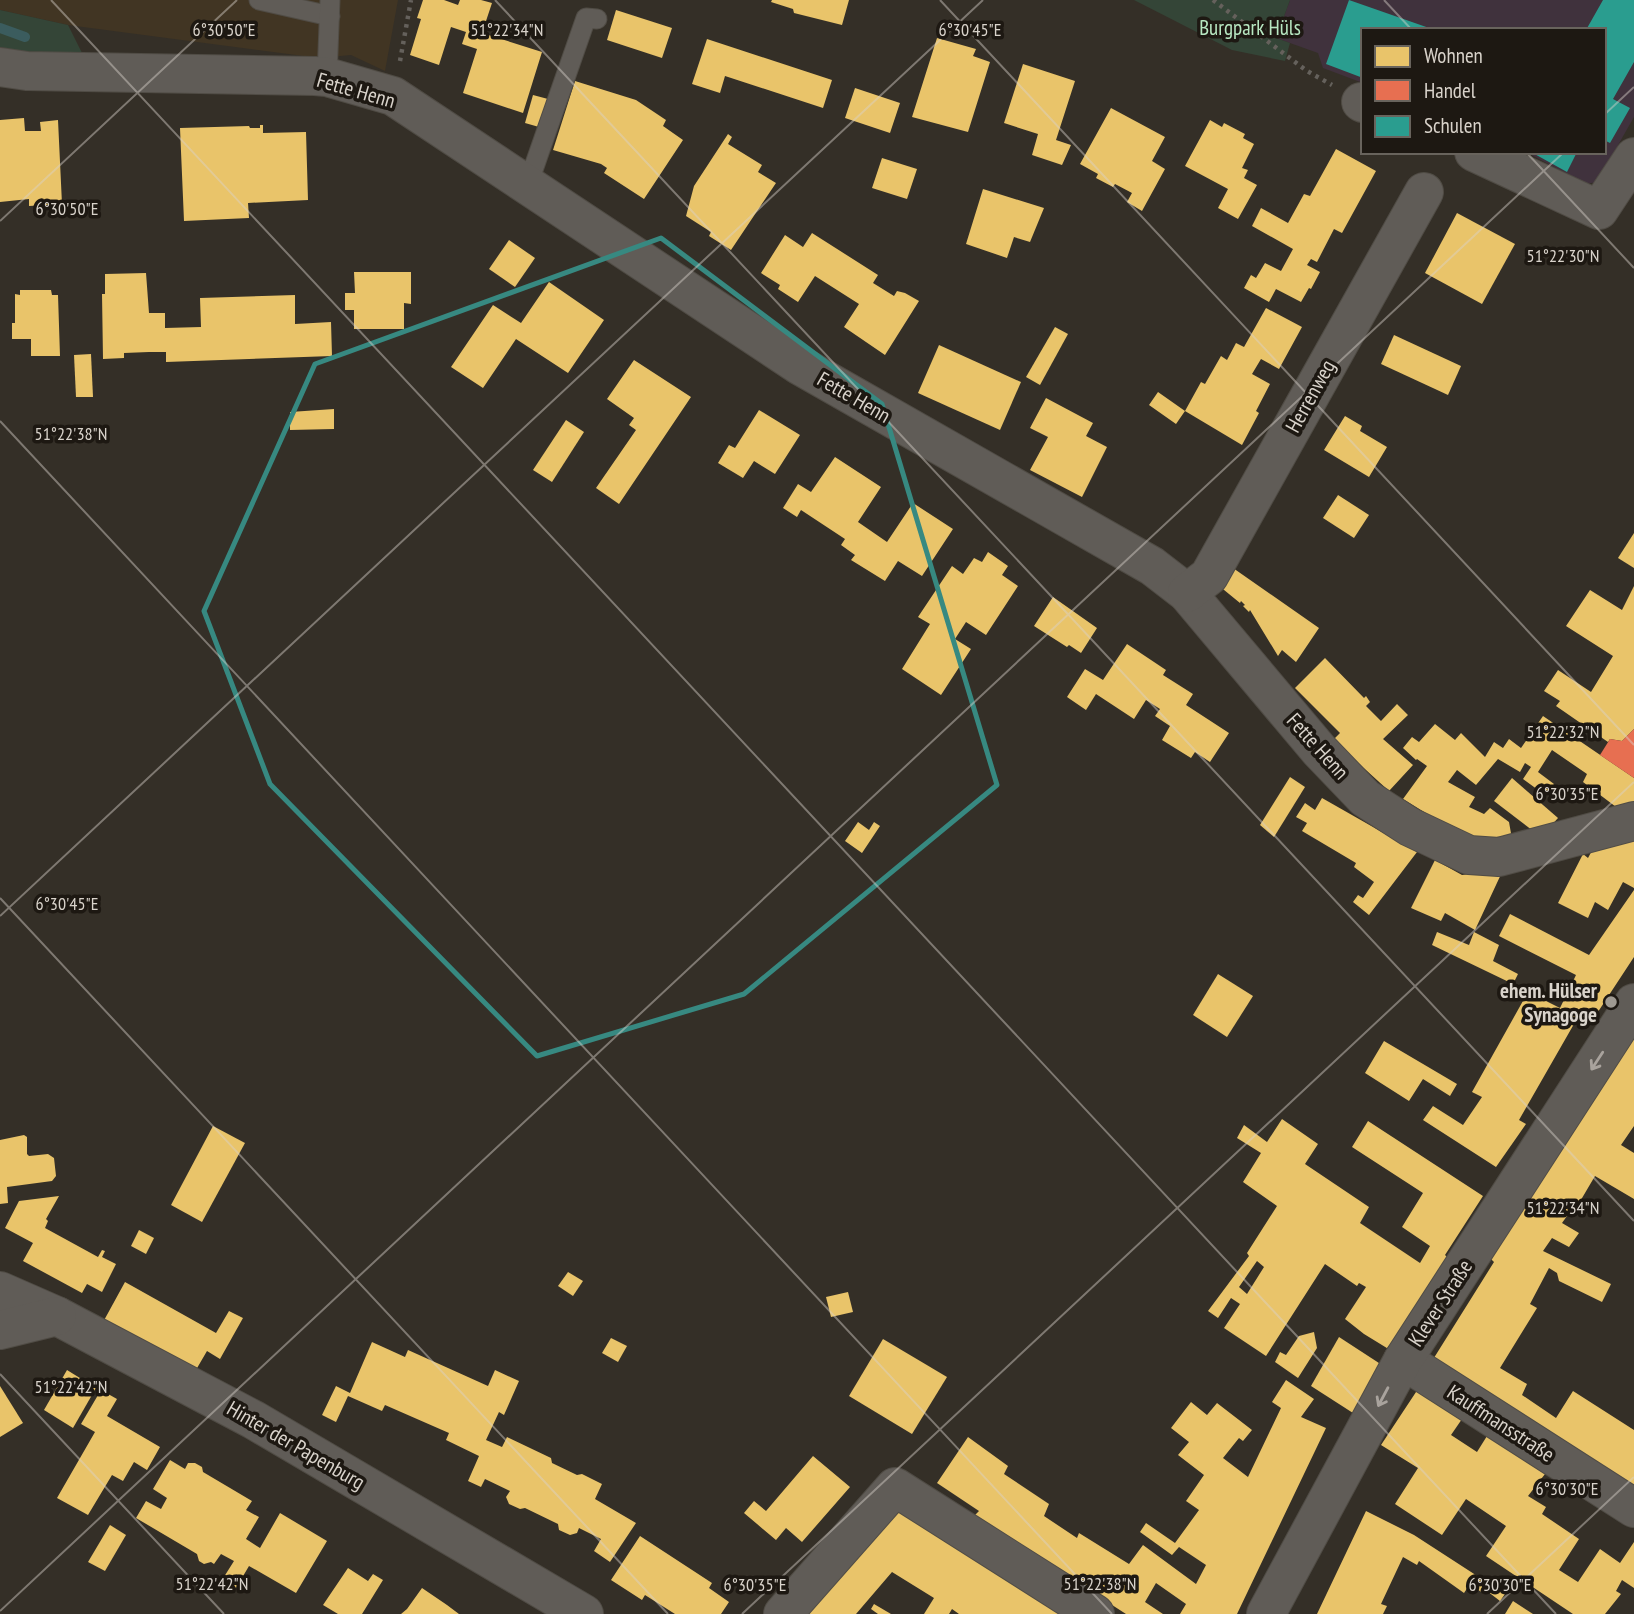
<svg xmlns="http://www.w3.org/2000/svg" width="1634" height="1614" viewBox="0 0 1634 1614" font-family="'PT Sans Narrow',sans-serif">
<rect width="100%" height="100%" fill="#342f27"/>
<path fill="#413523" d="M0,0H398L385,71L351,55L319,58L68,25L0,10Z"/>
<path fill="#40323d" d="M1290,0H1634V117L1597,182L1586,184L1526,152H1604V30H1363V83L1323,68L1318,53L1276,38Z"/>
<g fill="#344537">
<path d="M1134,0H1290L1276,38L1290,43L1285,61L1232,50Z"/>
<path d="M0,10L68,25L87,63L0,47Z"/>
</g>
<g fill="#e9c46a" fill-rule="evenodd">
<path d="M423,0H444L458,5L460,0H481L492,3L482,33L542,52L523,113L463,93L477,49L462,44L466,32L451,27L439,65L410,55L421,19L417,18Z"/>
<path d="M772,0H849L842,25L794,13L793,9L771,2Z"/>
<path d="M616,10L672,28L662,58L607,40Z"/>
<path d="M937,38L976,49L973,56L990,62L968,132L912,117Z"/>
<path d="M707,39L832,80L823,108L725,76L720,93L692,84Z"/>
<path d="M1023,64L1075,81L1056,140L1071,145L1062,165L1032,155L1038,134L1004,123Z"/>
<path d="M575,81L636,100L666,120L663,126L683,140L644,199L604,173L607,168L601,164L553,150Z"/>
<path d="M855,88L900,103L890,133L845,118Z"/>
<path d="M533,95L548,99L539,127L525,123Z"/>
<path d="M1111,108L1165,137L1152,161L1165,169L1142,211L1127,202L1132,193L1115,184L1113,187L1096,178L1098,174L1080,164Z"/>
<path d="M24,118L25,131H41L40,122L58,120L62,204L29,206V199L0,202V120Z"/>
<path d="M1210,120L1222,127L1224,123L1245,134L1243,138L1254,144L1242,168L1248,170L1244,178L1257,185L1238,219L1218,208L1228,189L1185,166Z"/>
<path d="M260,125H263V133L306,132L308,200L248,203L249,218L184,221L180,128L249,126L250,128H260Z"/>
<path d="M728,134L732,137L728,144L762,165L758,172L776,183L731,250L709,236L711,232L686,216L694,186Z"/>
<path d="M1336,149L1376,171L1342,233L1334,229L1317,262L1311,259L1307,265L1320,272L1311,289L1309,288L1301,302L1276,289L1269,302L1244,288L1251,275L1256,278L1265,263L1281,271L1293,249L1252,226L1261,208L1288,223L1304,194L1310,196Z"/>
<path d="M882,158L917,169L907,199L872,188Z"/>
<path d="M983,189L1044,208L1030,242L1014,237L1007,258L966,244Z"/>
<path d="M1457,213L1515,244L1482,304L1425,273Z"/>
<path d="M812,233L878,275L873,283L894,296L897,291L905,293L919,301L885,355L844,327L859,304L815,276L798,302L778,289L780,285L761,273L785,235L803,247Z"/>
<path d="M509,240L535,258L515,287L489,269Z"/>
<path d="M354,272H411V304L404,303V329H354V310H345V293H355Z"/>
<path d="M146,273L149,313H165V328L201,327L200,298L295,295V324L331,322L332,356L166,362V352H149L124,353V358L103,359L102,294H105V274Z"/>
<path d="M549,282L604,320L568,373L516,339L483,388L451,367L493,305L521,323Z"/>
<path d="M20,290H51L52,295H58L60,356H31V339H12V323H15V294L20,295Z"/>
<path d="M1266,308L1302,327L1279,369L1261,359L1252,374L1270,384L1256,411L1259,413L1242,445L1185,411L1176,424L1149,405L1158,392L1185,411L1201,382L1205,384L1221,356L1227,360L1236,343L1244,347Z"/>
<path d="M1055,327L1068,334L1040,385L1026,377Z"/>
<path d="M1394,335L1461,366L1448,395L1381,364Z"/>
<path d="M939,345L1021,382L1000,430L918,393Z"/>
<path d="M91,354L93,397H76L74,355Z"/>
<path d="M634,360L691,397L619,504L596,488L636,430L629,425L634,418L607,399Z"/>
<path d="M1046,398L1093,423L1086,436L1107,447L1082,497L1030,470L1048,437L1030,428Z"/>
<path d="M334,409V429L290,430V412Z"/>
<path d="M759,410L800,435L775,474L754,461L743,478L718,463L729,445L735,448Z"/>
<path d="M1345,416L1362,426L1360,431L1387,447L1369,477L1324,450Z"/>
<path d="M566,420L584,432L552,482L533,470Z"/>
<path d="M835,457L881,487L858,522L887,542L913,503L953,529L922,576L898,561L885,581L851,560L855,555L841,545L845,539L801,510L797,517L783,508L798,484L811,492Z"/>
<path d="M1338,495L1369,515L1354,538L1323,518Z"/>
<path d="M1634,533V568L1618,558Z"/>
<path d="M988,552L1008,566L1002,575L1018,586L986,635L966,622L955,639L971,649L941,695L902,669L930,624L918,617L952,566L963,574L974,558L982,562Z"/>
<path d="M1233,568L1319,628L1296,662L1282,650L1278,656L1250,610L1249,612L1243,606L1245,605L1241,601L1240,603L1218,585Z"/>
<path d="M1634,586V729L1622,741L1610,739L1608,742L1556,706L1560,701L1544,691L1558,670L1591,692L1613,656L1566,626L1590,590L1622,610Z"/>
<path d="M1053,597L1097,628L1081,653L1069,645L1067,647L1034,626Z"/>
<path d="M1127,644L1166,670L1163,675L1193,694L1186,705L1229,733L1210,762L1195,752L1191,758L1162,740L1170,726L1155,716L1160,709L1146,700L1134,719L1096,694L1086,710L1067,697L1085,669L1103,680Z"/>
<path d="M1325,658L1364,698L1366,696L1370,702L1366,706L1381,721L1397,704L1408,715L1383,739L1413,765L1389,791L1333,740L1340,733L1295,688Z"/>
<path d="M1543,716L1634,778V805L1624,813L1583,782L1587,774L1552,750L1538,772L1554,784L1545,795L1523,779L1531,767L1525,763L1520,772L1498,759L1476,785L1457,770L1448,782L1475,797L1469,807L1484,814L1490,808L1509,822L1512,839L1485,840L1455,831L1403,799L1427,766L1417,759L1416,760L1403,748L1412,737L1419,742L1435,724L1455,740L1461,733L1485,757L1494,742L1503,748L1509,739L1521,748Z"/>
<path d="M1290,777L1305,787L1274,837L1260,825Z"/>
<path d="M1512,778L1558,818L1541,837L1494,801Z"/>
<path d="M1322,798L1417,852L1369,915L1353,902L1358,895L1363,898L1374,882L1354,867L1356,863L1302,831L1307,823L1296,817L1305,803L1315,810Z"/>
<path d="M858,822L869,830L874,822L880,826L862,853L845,841Z"/>
<path d="M1634,841V888L1623,882L1608,910L1595,902L1588,918L1558,903L1583,854L1588,858L1595,845Z"/>
<path d="M1435,860L1462,875L1503,870L1475,930L1445,913L1441,921L1411,908Z"/>
<path d="M1634,890V957L1590,1024L1578,1017L1519,1120L1526,1124L1496,1167L1423,1120L1433,1106L1463,1125L1482,1097L1472,1092L1528,992L1560,1008L1576,975L1499,936L1510,914L1589,955Z"/>
<path d="M1437,932L1469,945L1474,932L1499,945L1493,961L1518,974L1513,984L1432,945Z"/>
<path d="M1218,974L1253,996L1227,1037L1193,1015Z"/>
<path d="M1634,1029V1126L1621,1145L1634,1153V1199L1595,1176L1575,1210L1572,1209L1562,1223L1579,1233L1569,1247L1552,1238L1543,1251L1611,1284L1602,1302L1559,1281L1557,1273L1549,1268L1530,1304L1537,1308L1500,1368L1527,1384L1522,1395L1556,1418L1573,1391L1634,1430V1501L1427,1369L1494,1262L1491,1259Z"/>
<path d="M1384,1041L1457,1084L1450,1096L1423,1079L1409,1101L1365,1073Z"/>
<path d="M1282,1119L1318,1144L1305,1164L1369,1207L1360,1223L1420,1263L1430,1246L1402,1227L1423,1193L1352,1147L1368,1121L1483,1196L1445,1255L1450,1260L1395,1353L1364,1334L1345,1319L1366,1287L1359,1283L1357,1286L1325,1264L1266,1356L1224,1328L1240,1304L1231,1298L1218,1318L1208,1311L1249,1256L1247,1253L1277,1206L1243,1182L1261,1153L1237,1138L1244,1125L1267,1142ZM1257,1261L1264,1267L1247,1294L1239,1287Z"/>
<path d="M213,1126L245,1143L202,1222L171,1205Z"/>
<path d="M24,1135L27,1137V1154L29,1156L48,1154L54,1158L56,1176L52,1181L7,1187L8,1203L0,1204V1140Z"/>
<path d="M59,1196L46,1219L48,1221L45,1228L98,1257L102,1250L105,1251L102,1257L116,1264L102,1292L87,1284L82,1293L23,1261L33,1243L5,1228L19,1201Z"/>
<path d="M139,1230L154,1238L146,1254L131,1246Z"/>
<path d="M568,1272L583,1281L573,1296L558,1286Z"/>
<path d="M125,1282L216,1333L229,1311L243,1318L220,1359L207,1351L193,1375L102,1324Z"/>
<path d="M848,1292L853,1312L831,1317L826,1297Z"/>
<path d="M1314,1332L1317,1348L1298,1378L1275,1362L1280,1352L1286,1355L1299,1336Z"/>
<path d="M1339,1337L1382,1365L1353,1413L1311,1386Z"/>
<path d="M611,1338L627,1346L618,1362L602,1353Z"/>
<path d="M883,1339L947,1377L912,1434L849,1396Z"/>
<path d="M372,1342L405,1357L408,1350L488,1386L495,1370L519,1381L504,1415L499,1412L486,1440L502,1447L507,1437L551,1458L552,1463L577,1475L582,1474L602,1484L595,1499L636,1523L610,1562L594,1551L601,1539L579,1528L577,1533L570,1535L559,1530L558,1524L525,1508L520,1509L509,1504L506,1497L510,1491L485,1479L481,1487L468,1481L479,1456L446,1440L449,1433L385,1405L382,1411L348,1396L336,1422L322,1415L336,1386L350,1393Z"/>
<path d="M67,1370L96,1388L73,1428L44,1410Z"/>
<path d="M1286,1380L1314,1399L1301,1417L1326,1428L1237,1614H1180L1186,1604L1156,1583L1145,1602L1163,1614H1126L974,1516L979,1511L937,1483L968,1437L1008,1466L1004,1474L1049,1504L1044,1516L1077,1538L1079,1533L1129,1564L1143,1545L1196,1584L1206,1565L1179,1547L1172,1555L1140,1532L1146,1523L1175,1543L1199,1510L1186,1501L1204,1475L1178,1455L1189,1442L1171,1428L1191,1402L1207,1415L1217,1403L1252,1430L1243,1441L1239,1438L1223,1458L1248,1477L1281,1408L1272,1402Z"/>
<path d="M0,1386L23,1423L0,1437Z"/>
<path d="M1418,1389L1462,1419L1451,1435L1477,1452L1487,1436L1545,1474L1528,1496L1546,1507L1542,1514L1579,1539L1559,1570L1578,1582L1600,1549L1620,1563L1634,1542V1588L1622,1580L1616,1591L1621,1594L1605,1614H1573L1486,1556L1506,1526L1466,1499L1442,1535L1395,1504L1418,1468L1381,1445Z"/>
<path d="M101,1390L117,1399L107,1416L160,1447L147,1470L134,1462L123,1481L112,1475L88,1515L57,1498L95,1432L81,1424Z"/>
<path d="M813,1456L850,1487L802,1542L786,1528L776,1540L744,1513L754,1501L766,1511Z"/>
<path d="M170,1460L185,1469L188,1463H195L202,1467L203,1472L252,1501L246,1510L259,1517L246,1539L260,1548L280,1513L327,1541L296,1593L249,1566L236,1588L222,1580L234,1561L221,1554L214,1564L211,1562L204,1564L199,1561L197,1554L136,1518L146,1501L161,1509L167,1498L153,1489Z"/>
<path d="M892,1506L1061,1614H959L952,1609L949,1614H924L934,1598L892,1572L856,1614H800Z"/>
<path d="M1366,1511L1414,1535L1505,1594L1500,1601L1487,1591L1484,1594L1470,1584L1464,1593L1419,1561L1417,1565L1403,1557L1381,1604L1387,1606L1383,1614H1317Z"/>
<path d="M110,1525L126,1535L105,1571L88,1562Z"/>
<path d="M640,1536L712,1583L709,1588L729,1602L721,1614H675L645,1595L642,1600L611,1580Z"/>
<path d="M348,1568L368,1581L373,1574L383,1580L362,1614H338L323,1605Z"/>
<path d="M422,1588L447,1605L459,1614H401L407,1609Z"/>
<path d="M1513,1601L1533,1614H1505Z"/>
<path d="M874,1604L891,1614H878L871,1609Z"/>
</g>
<path fill="#e76f51" d="M1634,729V778L1600,755L1610,739L1622,741Z"/>
<g fill="#2a9d8f">
<path d="M1349,0L1432,29V30H1363V78L1326,64Z"/>
<path d="M1603,0H1634V62L1613,99L1630,108L1610,143L1604,140V30H1586Z"/>
<path d="M1531,152H1577L1567,172Z"/>
</g>
<g fill="none" stroke-linecap="round" stroke-linejoin="round">
<path stroke="#3b5c5e" stroke-width="10" d="M0,28L25,37"/>
<g stroke="#504c45" stroke-width="21">
<g id="lane">
<path d="M259,0L330,16"/>
<path d="M327,77L330,0"/>
<path d="M528,184L586,18L597,19"/>
</g>
</g>
<g stroke="#504c45" stroke-width="40">
<g id="street">
<path d="M0,67L27,71L315,76L327,77L393,96L799,365L1152,566L1187,593L1319,750L1365,798L1410,827L1469,855L1499,857L1634,821"/>
<path d="M1361,102L1363,103"/>
<path d="M1474,152L1599,210L1634,157"/>
<path d="M1187,593L1209,576L1424,192"/>
<path d="M0,1291L57,1316L254,1420L584,1614"/>
<path d="M0,1330L57,1316"/>
<path d="M1403,1360L1634,1508"/>
<path d="M783,1614L895,1487L1095,1614"/>
<path d="M1266,1614L1403,1360L1634,1003"/>
</g>
</g>
<g stroke="#65615c" stroke-width="4.5" stroke-dasharray="3.5 5" stroke-linecap="butt">
<path d="M1213,0L1307,71L1332,85"/>
<path d="M400,61L411,0"/>
</g>
<use href="#lane" stroke="#605c57" stroke-width="19"/>
<use href="#street" stroke="#605c57" stroke-width="38"/>
</g>
<defs><path id="oneway-shaft" d="M-6 0H5M1.5-3L5.5 0L1.5 3" fill="none" stroke-width="1.6" stroke-linecap="round" stroke-linejoin="round" transform="scale(1.75)"/></defs>
<g stroke="#a9a39d">
<use href="#oneway-shaft" transform="translate(1597 1061) rotate(123)"/>
<use href="#oneway-shaft" transform="translate(1383 1397) rotate(118)"/>
</g>
<path fill="none" stroke="#378981" stroke-width="5" stroke-linejoin="round" d="M661,238L882,404L997,785L744,994L537,1056L270,784L204,611L315,364Z"/>
<path fill="none" stroke="#d9d3cb" stroke-width="2" stroke-opacity="0.45" d="M51,0L1556,1614M495,0L1634,1221M940,0L1634,745M1384,0L1412,30M1604,115L1634,87M1526,152L1634,268M0,221L237,0M0,421L1112,1614M0,898L668,1614M0,916L983,0M0,1374L224,1614M0,1611L1564,152M742,1614L1634,782M1487,1614L1634,1477"/>
<circle fill="#9f9a92" stroke="#1d1812" stroke-width="2.5" cx="1611" cy="1002" r="7"/>
<g text-anchor="middle" dominant-baseline="central" stroke-width="7" stroke-linejoin="round" paint-order="stroke">
<g font-size="21" fill="#b7e7c1" stroke="#1d1812">
<text x="1250" y="27">Burgpark Hüls</text>
</g>
<g font-size="21" fill="#d9d3cb" stroke="#1d1812">
<text transform="translate(356 90) rotate(16)">Fette Henn</text>
<text transform="translate(1310 396) rotate(-61)">Herrenweg</text>
<text transform="translate(854 397) rotate(30)">Fette Henn</text>
<text transform="translate(1318 746) rotate(48)">Fette Henn</text>
<text transform="translate(1440 1303) rotate(-57)">Klever Straße</text>
<text transform="translate(1501 1423) rotate(33)">Kauffmansstraße</text>
<text transform="translate(296 1445) rotate(30)">Hinter der Papenburg</text>
</g>
<g font-size="21" font-weight="bold" fill="#d9d3cb" stroke="#1d1812" text-anchor="end">
<text x="1597" y="990">ehem. Hülser<tspan x="1597" dy="24">Synagoge</tspan></text>
</g>
</g>
<g font-size="18" text-anchor="middle" fill="#d9d3cb" stroke="#1d1812" stroke-width="7" stroke-linejoin="round" paint-order="stroke">
<text x="224" y="36">6°30'50"E</text>
<text x="970" y="36">6°30'45"E</text>
<text x="507" y="36">51°22'34"N</text>
<text x="67" y="215">6°30'50"E</text>
<text x="1563" y="262">51°22'30"N</text>
<text x="71" y="440">51°22'38"N</text>
<text x="1563" y="738">51°22'32"N</text>
<text x="1567" y="800">6°30'35"E</text>
<text x="67" y="910">6°30'45"E</text>
<text x="1563" y="1214">51°22'34"N</text>
<text x="71" y="1393">51°22'42"N</text>
<text x="1567" y="1495">6°30'30"E</text>
<text x="212" y="1590">51°22'42"N</text>
<text x="1100" y="1590">51°22'38"N</text>
<text x="755" y="1591">6°30'35"E</text>
<text x="1500" y="1591">6°30'30"E</text>
</g>
<rect x="1361" y="28" width="245" height="126" fill="#1d1812" stroke="#68635c" stroke-width="2"/>
<rect x="1375" y="46" width="35" height="21" fill="#e9c46a" stroke="#68635c" stroke-width="2"/>
<text x="1424" y="63" font-size="21" fill="#d9d3cb">Wohnen</text>
<rect x="1375" y="80" width="35" height="21" fill="#e76f51" stroke="#68635c" stroke-width="2"/>
<text x="1424" y="98" font-size="21" fill="#d9d3cb">Handel</text>
<rect x="1375" y="116" width="35" height="21" fill="#2a9d8f" stroke="#68635c" stroke-width="2"/>
<text x="1424" y="133" font-size="21" fill="#d9d3cb">Schulen</text>
</svg>
